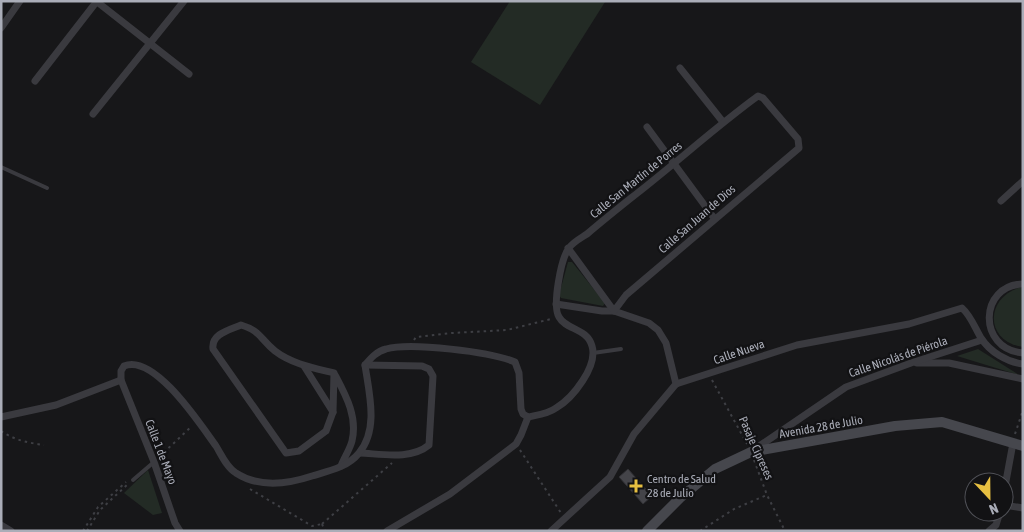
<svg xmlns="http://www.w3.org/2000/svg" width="1024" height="532" viewBox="0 0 1024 532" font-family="'Asap Condensed',sans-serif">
<rect width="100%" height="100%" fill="#171719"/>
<g fill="#232b25">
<path d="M510,1L605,2L540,105L471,62Z"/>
<path d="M568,262H572L605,303L603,306L561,298L559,295Z"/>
<path d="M1018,288H1023V347C986,342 984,300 1018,288Z"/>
<path d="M978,349L1019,375L957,356Z"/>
<path d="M148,470L162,513L153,515L124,493Z"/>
</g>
<path fill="#444449" stroke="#313135" d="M628,469L652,496L643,504L619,477Z"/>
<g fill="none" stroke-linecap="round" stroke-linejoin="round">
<g stroke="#3e3f44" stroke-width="2" stroke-dasharray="2.5 4" stroke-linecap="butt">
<path d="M414,340L416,337L452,333L507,330L551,319"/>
<path d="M712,380L747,444"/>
<path d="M1,431C14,440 29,443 44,445"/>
<path d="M1015,434L1023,410"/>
<path d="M520,450L561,513"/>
<path d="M159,457L192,426"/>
<path d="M754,460L767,495L785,531"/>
<path d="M250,489L312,526L322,524"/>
<path d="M322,524L392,463"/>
<path d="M322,524L325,531"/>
<path d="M83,531L98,507L126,482"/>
<path d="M87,531L100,510L128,484"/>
<path d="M700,531L734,509L767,495"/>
</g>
<g stroke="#3a3a3f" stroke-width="4">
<path d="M1,167L47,188"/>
<path d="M593,353L621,349"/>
<path d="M133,480L154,462"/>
</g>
<g stroke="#3a3a3f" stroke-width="7">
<path d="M96,1L189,74"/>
<path d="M1,28L20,1"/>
<path d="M680,68L723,122"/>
<path d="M35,81L97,1"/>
<path d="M93,114L184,1"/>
<path d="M647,127L714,218"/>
<path d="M1001,201L1023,181"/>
<path d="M1023,284C979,285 977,349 1023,353"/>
<path d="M556,304L602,311H614L649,323L658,330L666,343L676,384"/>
<path d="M917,363H949L1023,379"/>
<path d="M304,366L333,412"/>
<path d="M334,373L333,412L326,431L299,451L286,453L213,349C211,334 229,330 241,325C261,331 260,339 275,351C292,364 314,368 334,373C345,394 358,416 352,441C350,449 344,458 341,466"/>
<path d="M1,417L56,405L121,380"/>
<path d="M752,451L846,387L911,363L982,340"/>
<path d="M360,453C382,454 411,460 429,445L433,376L429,369L422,366L365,365"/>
<path d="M1004,492L1013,443"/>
<path d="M1004,505L1023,508"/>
<path d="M1,525L11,531"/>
<path d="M180,531L175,523L154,462L121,380V371L124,366C154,353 200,424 216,446C221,454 227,468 236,473C259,488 288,484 312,476C329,471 348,467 359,453C379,429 369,393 365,365C371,358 377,351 386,349C411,342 491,352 515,362L519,373L521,409L523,414L528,417C537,415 548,414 556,408C573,398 598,366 592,346C587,328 566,330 559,317C552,306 561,258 569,248C573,242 581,238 587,234C601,222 616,210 631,198C674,165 714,128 758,96L763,98L798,139L799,148L626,295L614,311L568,248"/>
<path d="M387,531L450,494L516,444L521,435L528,417"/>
<path d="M551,531L610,477L634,434L676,384L797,345L909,324L962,308C971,316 975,328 981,338C990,352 1007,362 1023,364"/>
<path d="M989,531L996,525L1000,512"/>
</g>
<path stroke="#46474d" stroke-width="10" d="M647,531L680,498L715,469L751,452L895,426L942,422L1023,446"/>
</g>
<path fill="#e6bf41" stroke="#121214" stroke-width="2" d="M633.5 478.5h5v5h5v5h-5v5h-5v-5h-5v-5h5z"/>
<g text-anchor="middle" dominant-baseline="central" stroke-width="4.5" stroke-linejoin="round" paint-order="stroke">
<g font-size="12" fill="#aaadb8" stroke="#121214">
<text transform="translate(636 180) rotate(-39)">Calle San Martín de Porres</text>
<text transform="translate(697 219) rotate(-41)">Calle San Juan de Dios</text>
<text transform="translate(739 352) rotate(-19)">Calle Nueva</text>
<text transform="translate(898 357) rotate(-19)">Calle Nicolás de Piérola</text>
<text transform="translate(821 427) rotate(-10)">Avenida 28 de Julio</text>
<text transform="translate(756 448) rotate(66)">Pasaje Cipreses</text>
<text transform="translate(161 452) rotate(69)">Calle 1 de Mayo</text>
</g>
<g font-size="12" fill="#aaadb8" stroke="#121214" text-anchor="start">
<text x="647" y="479">Centro de Salud<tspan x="647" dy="14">28 de Julio</tspan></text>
</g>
</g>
<rect width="1024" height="532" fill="none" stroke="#aaadb8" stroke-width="5"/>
<g transform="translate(989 497) rotate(158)"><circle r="24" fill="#121214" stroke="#4f5056"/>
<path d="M0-4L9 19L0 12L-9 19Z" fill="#e6bf41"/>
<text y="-8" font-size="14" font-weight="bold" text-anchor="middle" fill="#aaadb8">N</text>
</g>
</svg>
